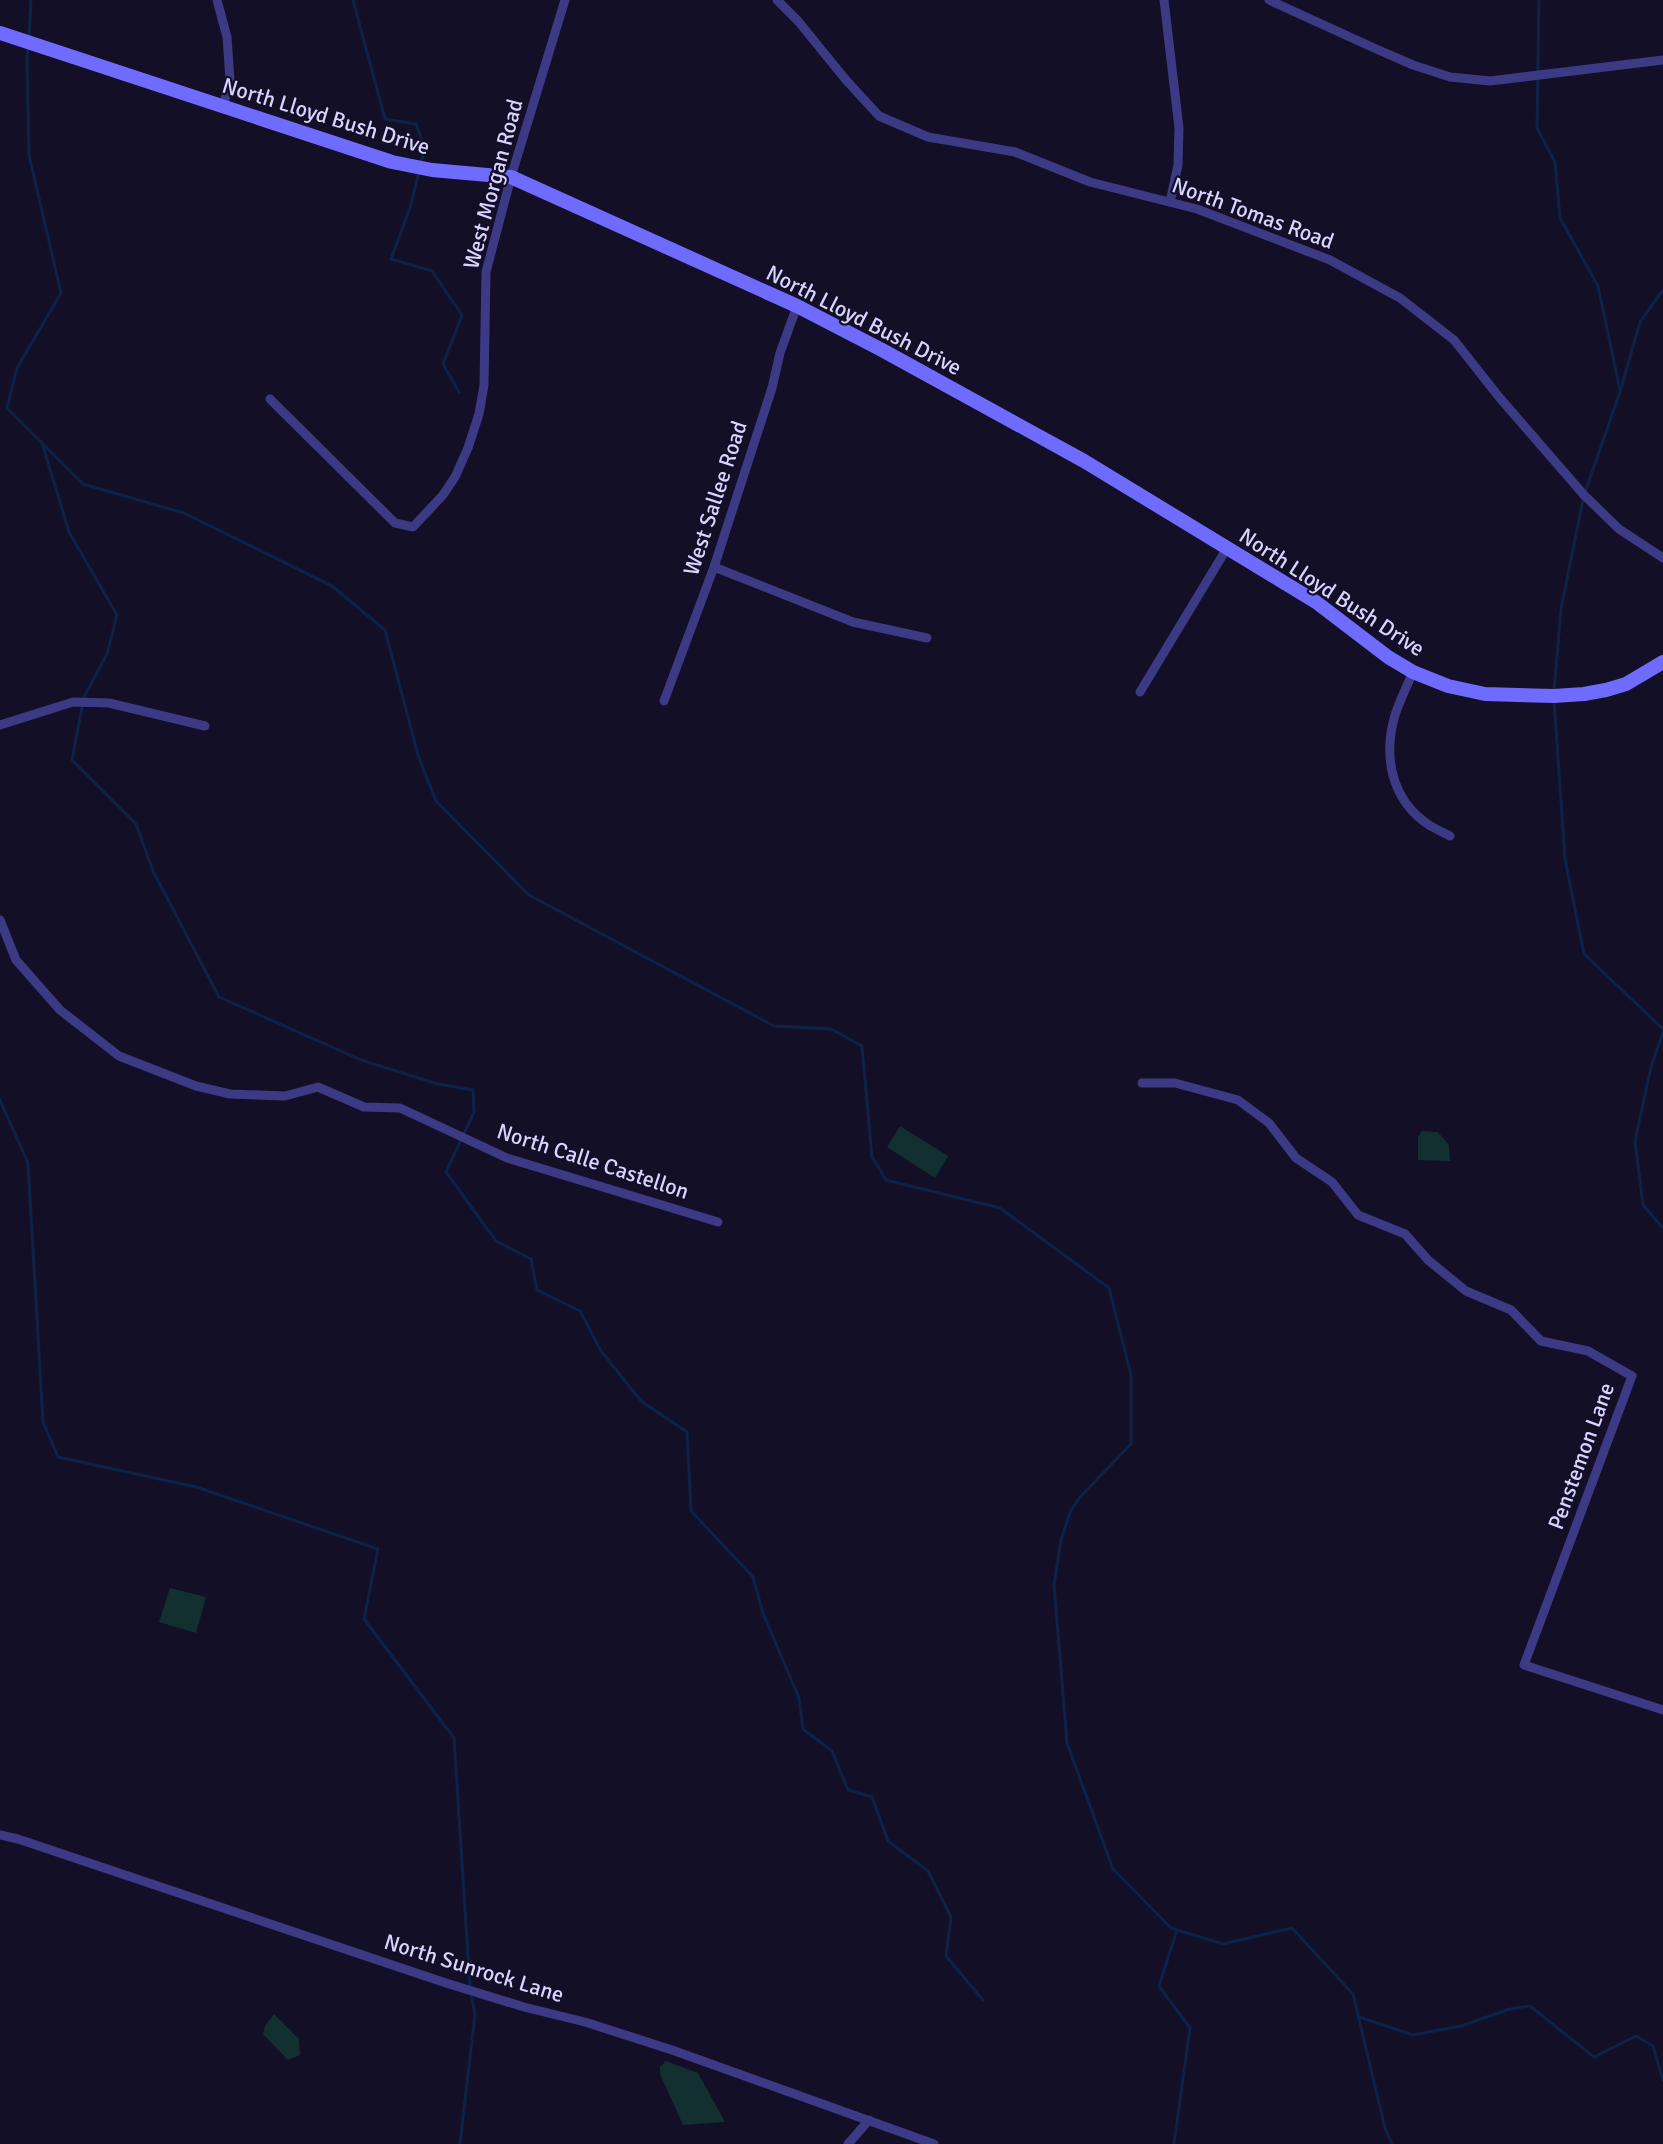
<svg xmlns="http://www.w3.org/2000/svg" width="1663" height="2144" viewBox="0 0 1663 2144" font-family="Signika,sans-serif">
<rect width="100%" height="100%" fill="#130f26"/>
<g fill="#12302f">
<path d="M900,1126L948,1156L935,1178L887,1147Z"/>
<path d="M1422,1131L1438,1132L1449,1145L1450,1161L1418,1160V1137Z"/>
<path d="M170,1588L206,1597L196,1633L159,1622Z"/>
<path d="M274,2014L299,2039L300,2055L288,2060L263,2034L265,2026Z"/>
<path d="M666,2061L698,2073L725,2122L683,2125L660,2074V2067Z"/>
</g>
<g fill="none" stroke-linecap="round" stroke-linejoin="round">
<g stroke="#0c2248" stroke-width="3">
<path d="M353,0L385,119L416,124L425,149L421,163"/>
<path d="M1539,0L1537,128L1555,162L1560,218L1598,286L1620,390"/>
<path d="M29,39L31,0"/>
<path d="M28,45L27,60L29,155L61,293L17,368L7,408L83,484L184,513L332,586L385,630L418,755L436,801L529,895L774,1026L831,1029L862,1046L872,1157L886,1180L1000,1208L1109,1288L1131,1375V1444L1080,1497L1071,1510L1061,1540L1054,1585L1067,1743L1113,1869L1171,1928L1223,1944L1292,1928L1353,1994L1385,2128L1392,2144"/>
<path d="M419,172L410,208L391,259L432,271L462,315L443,364L459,392"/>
<path d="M42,443L69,532L117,615L107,654L84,697L72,760L136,824L153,871L219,997L361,1060L438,1084L473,1090L474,1112L446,1172L496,1241L531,1259L537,1290L580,1311L601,1351L641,1401L687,1432L691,1511L753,1577L763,1613L799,1698L803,1729L832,1751L848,1790L872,1797L888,1841L928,1871L951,1917L946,1956L983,2000"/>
<path d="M1554,691L1561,609L1584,495L1620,392L1640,322L1663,290"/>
<path d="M1554,701L1565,859L1584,954L1663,1029"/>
<path d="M1663,1032L1651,1067L1635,1141L1643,1205L1663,1228"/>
<path d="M0,1100L28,1163L43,1422L58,1457L196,1487L378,1549L364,1619L454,1738L470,1987"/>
<path d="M1359,2017L1413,2035L1461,2026L1510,2009L1530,2006L1594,2057L1636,2036L1653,2046L1663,2080"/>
<path d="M460,2144L475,2014L471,1994"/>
<path d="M1174,2144L1190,2028L1159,1986L1177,1930"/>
</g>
<g stroke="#3d3a85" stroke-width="9">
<path d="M217,0L227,37L230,80L223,107"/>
<path d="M777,0L798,21L846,80L879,116L928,137L1015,152L1090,182L1197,209L1330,260L1400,298L1454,340L1499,397L1584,495L1619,529L1663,558"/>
<path d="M1164,0L1179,128L1178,165L1170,202"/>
<path d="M1269,0L1374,48L1413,65L1450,77L1490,81L1663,60"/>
<path d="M270,399L395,523L413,527L443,495L455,477L468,448L479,414L484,385L486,272L511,177L565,0"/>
<path d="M714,567L853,622L927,638"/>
<path d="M1413,672C1407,686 1400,700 1395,715C1383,756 1391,800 1429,825C1435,829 1443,832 1450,836"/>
<path d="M1140,692L1227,548"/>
<path d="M664,701L714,567L772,388L780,353L797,306"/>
<path d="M0,725L73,702L109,703L205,726"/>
<path d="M0,920L16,960L60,1010L119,1056L196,1086L230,1094L285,1096L318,1087L364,1107L400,1108L507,1158L718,1222"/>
<path d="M1142,1083H1175L1238,1100L1269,1123L1296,1158L1332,1182L1358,1215L1405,1234L1428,1260L1466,1291L1511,1310L1541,1341L1588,1351L1632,1376L1524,1665L1663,1710"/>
<path d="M0,1835L18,1839L446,1983L524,2007L585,2022L672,2050L934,2144"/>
<path d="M848,2144L869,2120"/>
</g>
<path stroke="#6f6bff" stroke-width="14" d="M0,33L392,162L432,170L511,177L797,306L882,350L1084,461L1316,602L1388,657L1413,672L1448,686L1485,694L1554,696L1584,694L1606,690L1626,684L1663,662"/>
</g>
<g text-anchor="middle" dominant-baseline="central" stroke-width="4.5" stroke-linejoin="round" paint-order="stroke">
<g font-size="22" fill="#d9d4ff" stroke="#130f26">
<text transform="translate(326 116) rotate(17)">North Lloyd Bush Drive</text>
<text transform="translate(493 184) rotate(-75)">West Morgan Road</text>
<text transform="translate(1253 213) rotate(20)">North Tomas Road</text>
<text transform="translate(864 320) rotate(27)">North Lloyd Bush Drive</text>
<text transform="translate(715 498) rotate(-72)">West Sallee Road</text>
<text transform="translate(1332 592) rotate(33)">North Lloyd Bush Drive</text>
<text transform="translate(593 1161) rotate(18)">North Calle Castellon</text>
<text transform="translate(1581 1456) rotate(-70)">Penstemon Lane</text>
<text transform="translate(474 1968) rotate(17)">North Sunrock Lane</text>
</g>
</g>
</svg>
